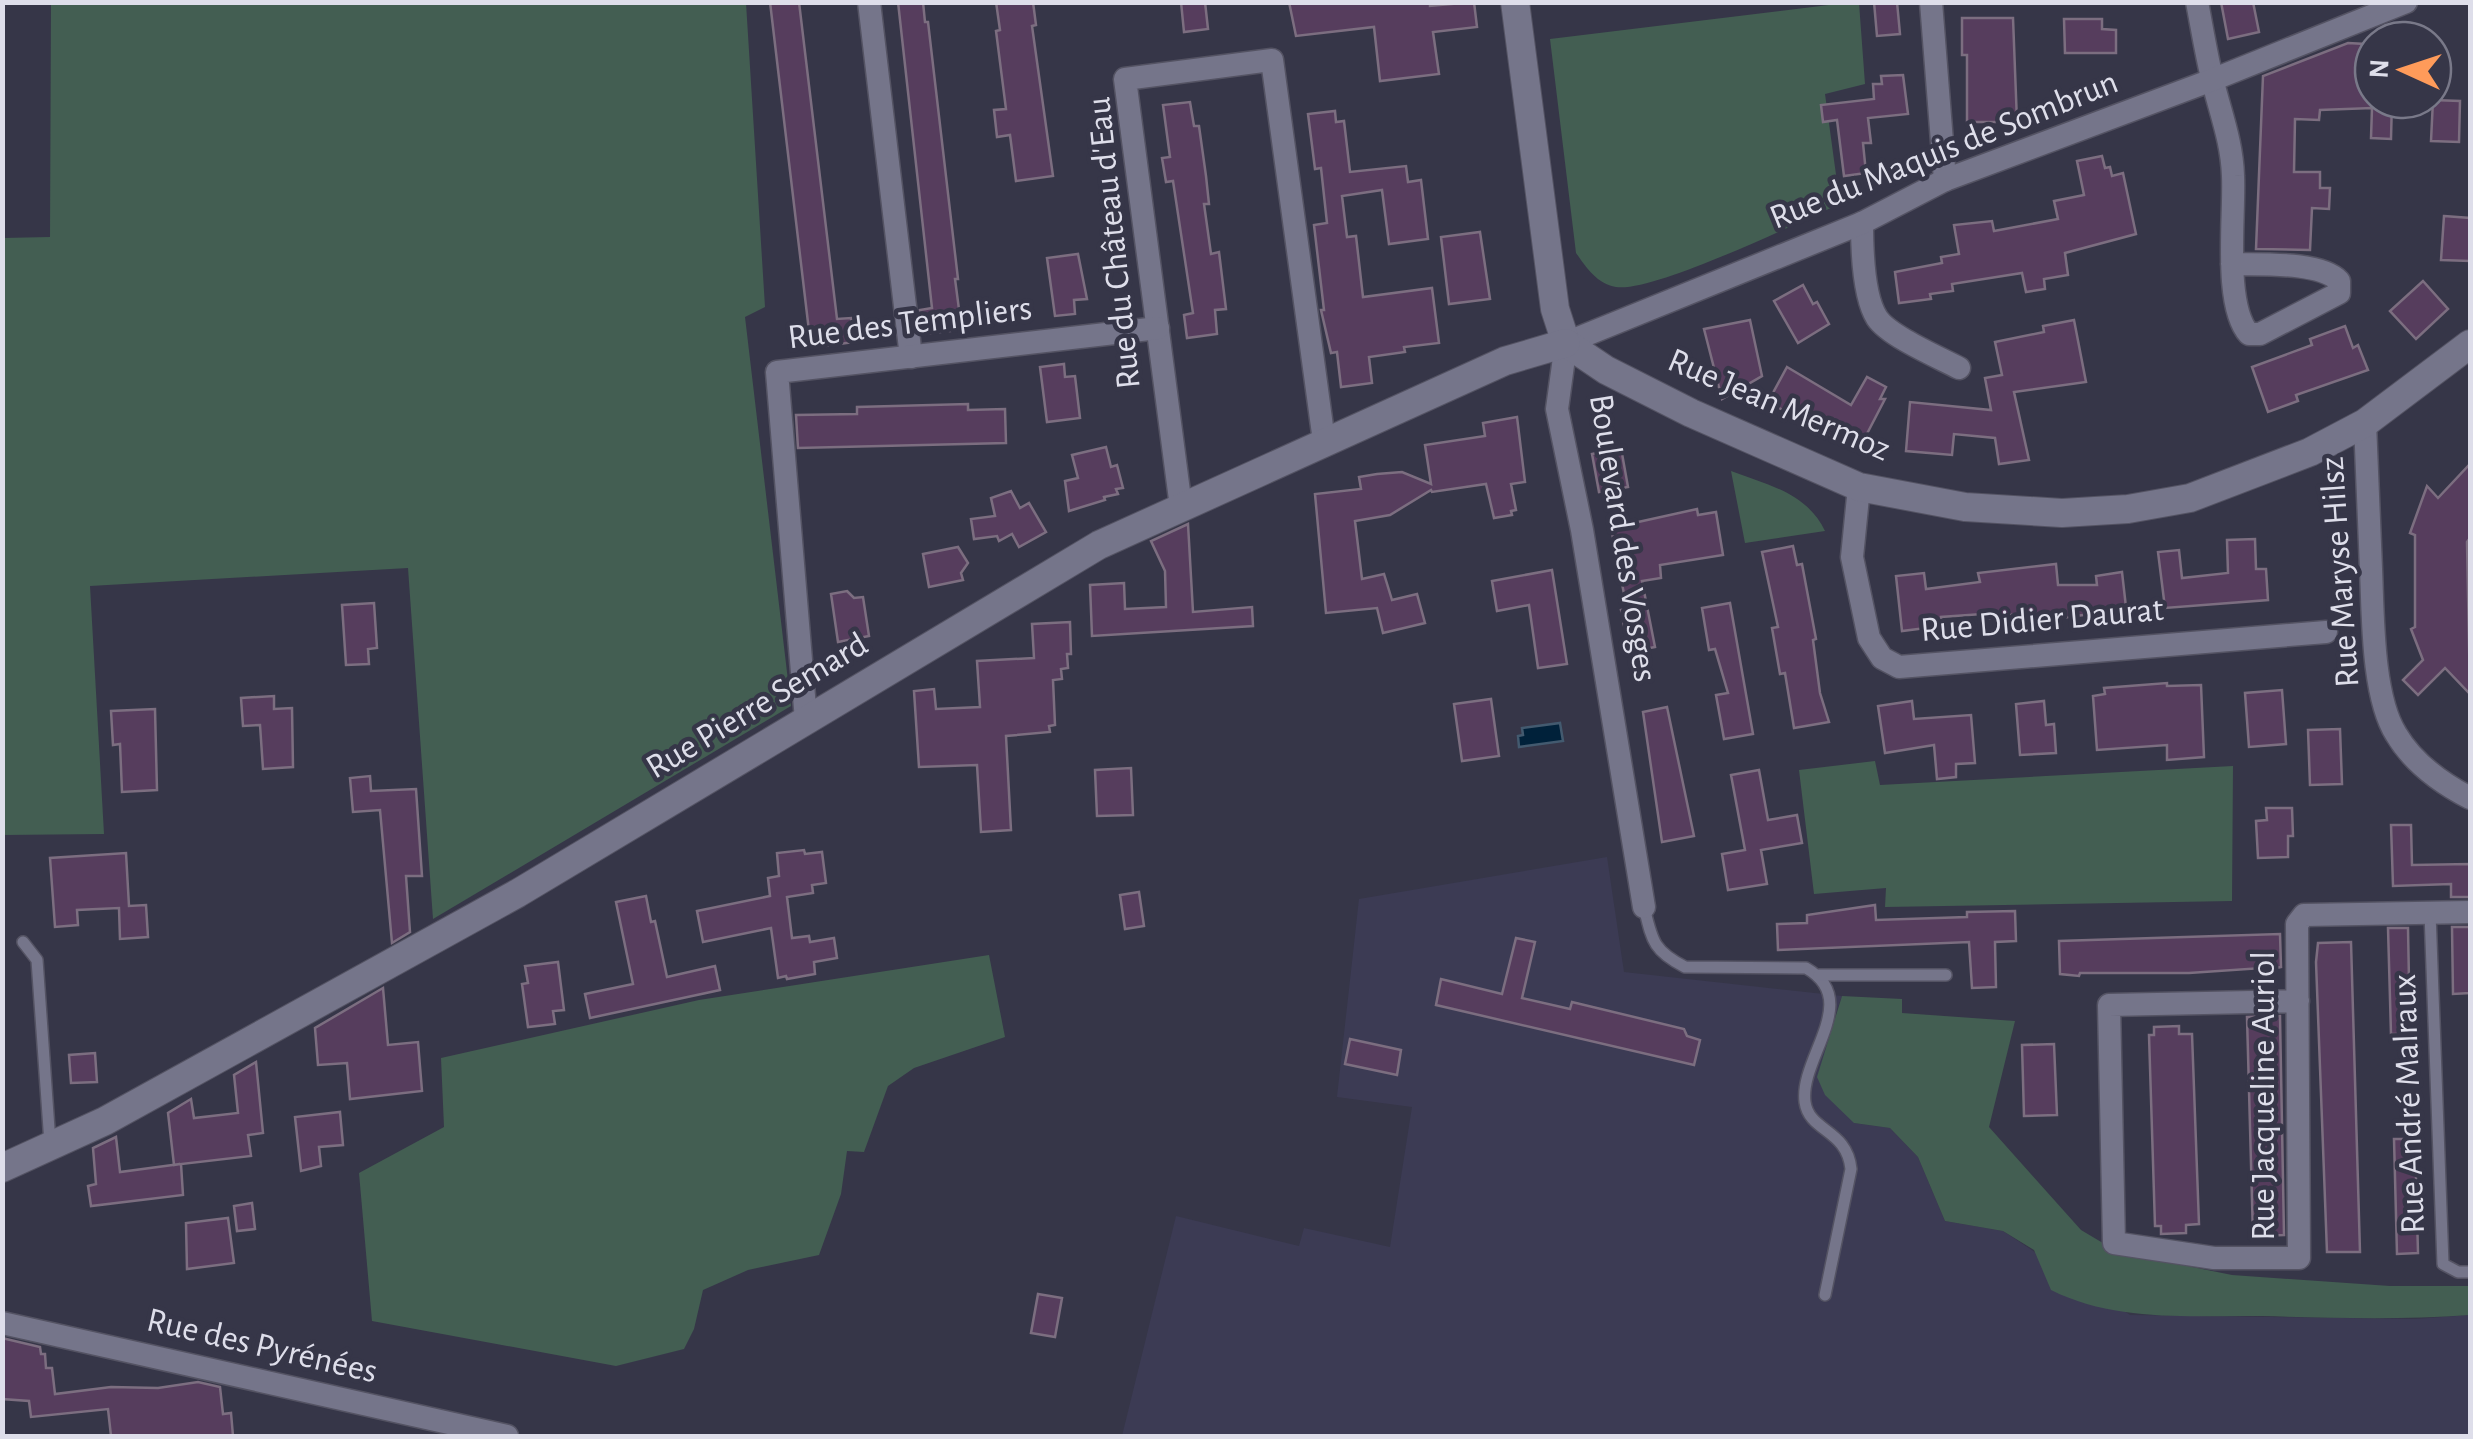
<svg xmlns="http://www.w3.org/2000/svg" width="2473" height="1439" viewBox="0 0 2473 1439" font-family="'Alegreya Sans',sans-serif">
<rect width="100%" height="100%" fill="#363648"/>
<path fill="#3c3b54" d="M1607,857L1624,972L1842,996L1830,1030L1854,1123L1890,1128L1918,1157L1945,1221L2003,1231L2130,1315L2415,1319L2470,1315V1436H1122L1176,1216L1299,1246L1304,1228L1390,1247L1412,1107L1337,1097L1359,899Z"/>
<g fill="#435e52">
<path d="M51,3H746L765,307L745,317L791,706L433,919L408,568L90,586L104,834L3,835V238L50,237Z"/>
<path d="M1845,3H1859L1865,84L1825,94L1840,204C1799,222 1653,293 1616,287C1597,284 1586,267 1576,253L1550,39Z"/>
<path d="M1731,471C1768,485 1807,493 1825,531L1745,543Z"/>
<path d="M1875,761L1880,785L2233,766L2232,901L1885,907L1886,888L1814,894L1799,770Z"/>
<path d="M989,955L1005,1037L914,1068L888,1086L864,1152L847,1151L841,1194L819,1255L748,1270L703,1290L694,1329L684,1349L616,1366L372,1321L359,1173L444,1127L441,1058L699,1000Z"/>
<path d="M1842,996L1902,999V1013L2015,1021L1989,1127L2081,1230L2118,1252L2232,1275L2390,1286H2470V1315C2401,1320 2332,1318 2262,1316C2191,1315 2117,1323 2051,1290L2034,1250L2003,1231L1945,1221L1918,1157L1890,1128L1854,1123L1825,1095L1817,1077Z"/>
</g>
<path fill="#00213a" stroke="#435a6f" stroke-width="2.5" d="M1560,723L1563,741L1519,747L1518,736L1523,735L1522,728Z"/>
<g fill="#563d5d" stroke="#7c6e80" stroke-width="2.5">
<path d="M770,2H799L837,319L851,318L854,342L825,346L823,329L809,331Z"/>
<path d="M898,2H923L925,22H928L958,279H955L960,317L950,319L951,331L923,334L920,310L932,308Z"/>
<path d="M996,2H1033L1036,25L1032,26L1053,176L1016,181L1010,135L997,137L994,110L1006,109L996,31L1000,30Z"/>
<path d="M1181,2H1205L1208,29L1184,32Z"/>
<path d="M1289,2H1430V6L1474,2L1477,27L1433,32L1439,74L1380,81L1374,27L1296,36Z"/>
<path d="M1874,2H1897L1900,34L1877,36Z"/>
<path d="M2221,2H2253L2259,32L2228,39Z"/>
<path d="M1962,18H2013L2017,122H1967V55H1962Z"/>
<path d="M2064,19H2102V29L2116,30V53H2065Z"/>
<path d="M2348,43L2365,44L2364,80H2373V100H2392L2391,139L2371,138L2372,108L2320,110L2319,120L2295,119L2294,172H2320V188H2330L2329,209L2312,208L2310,250L2256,249L2263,76Z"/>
<path d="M1903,75L1908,114L1868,118L1871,143H1863L1866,173L1844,176L1837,120L1823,122L1821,105L1874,99L1873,84H1882L1881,76Z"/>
<path d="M2433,100L2460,101L2459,142L2431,141Z"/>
<path d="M1190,102L1194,126H1199L1206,176L1209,204H1204L1211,254L1219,252L1226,309L1215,310L1217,334L1187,338L1184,315L1193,313L1173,181L1166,182L1162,158L1170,157L1163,105Z"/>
<path d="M1335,111L1336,122L1344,121L1350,172L1406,166L1408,182L1421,180L1428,239L1389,244L1382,190L1342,196L1347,237L1356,236L1363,297L1432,288L1439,343L1404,347L1405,352L1369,357L1372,383L1341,387L1337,352L1331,353L1321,310H1324L1314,225L1327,223L1321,168L1315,169L1308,114Z"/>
<path d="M2102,156L2105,168L2110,167L2112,176L2123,173L2136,234L2065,253L2068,275L2044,279L2045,289L2026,292L2022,273L1952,284L1953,291L1930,294L1931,299L1899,303L1895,272L1942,263L1941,257L1959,254L1954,225L1992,221L1994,231L2058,219L2054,201L2084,195L2077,161Z"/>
<path d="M2444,216L2470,218V261L2441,260Z"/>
<path d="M1480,232L1490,299L1449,304L1441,237Z"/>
<path d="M1078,254L1087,299L1074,300L1075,314L1055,316L1047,258Z"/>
<path d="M2423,281L2448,309L2416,339L2390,311Z"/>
<path d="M1803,285L1813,304L1817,302L1829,324L1798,343L1774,301Z"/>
<path d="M1750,320L1762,376L1722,399L1704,329Z"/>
<path d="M2074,320L2086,382L2014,392L2029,460L1999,464L1995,438L1954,434L1952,455L1906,451L1910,402L1991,410L1985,378L2002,375L1995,342L2044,332L2043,326Z"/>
<path d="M2345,326L2353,348L2358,345L2368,370L2296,395L2298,401L2268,412L2252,367L2312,345L2310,339Z"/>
<path d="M1064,364L1065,377L1075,376L1080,418L1047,422L1040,367Z"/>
<path d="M1787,367L1851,405L1867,377L1886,387L1880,399H1885L1858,451L1768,402Z"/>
<path d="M968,404V410L1005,409L1006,443L798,448L796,415L857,414V407Z"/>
<path d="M1517,417L1525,482L1511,484L1516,510L1511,511L1512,515L1494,518L1486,484L1432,492L1431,490L1390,515L1355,521L1362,579L1384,574L1392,600L1417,594L1425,623L1383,633L1377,608L1326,613L1315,494L1361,489L1359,477L1377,474L1402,472L1431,484L1425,445L1485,436L1483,423Z"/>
<path d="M1106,447L1111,467L1117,465L1123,488L1116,489L1118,494L1104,497L1105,500L1069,511L1065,481L1078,478L1072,455Z"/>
<path d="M1621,448L1628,487L1599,492L1592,454Z"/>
<path d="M2470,464V538L2467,542L2470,694L2445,668L2418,695L2403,680L2423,660L2411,629L2415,627V535L2410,533L2427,486L2438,498Z"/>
<path d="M1011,491L1020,508L1029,503L1046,532L1019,547L1012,534L999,541L997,536L974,539L971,519L995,516L991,498Z"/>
<path d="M1697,509L1698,515L1716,512L1723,555L1660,565L1661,578L1642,581L1655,647L1629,652L1621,610L1627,609L1611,528Z"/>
<path d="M1188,524L1193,612L1252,607L1253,626L1092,636L1090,585L1124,583L1125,609L1166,607L1165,571L1151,541Z"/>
<path d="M2255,539L2256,569H2266L2268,600L2165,608L2158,552L2179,550L2182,578L2228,573L2227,540Z"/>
<path d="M1793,546L1797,565L1802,564L1816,639L1813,640L1820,693L1829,722L1794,728L1785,673L1780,674L1772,628L1778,627L1762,552Z"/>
<path d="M958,547L968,563L961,573L963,580L929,587L923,554Z"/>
<path d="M2056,564L2058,585H2097L2096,576L2122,572L2127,616L2102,619L2091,618V614L2025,623L2024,613L1983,619L1982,614L1941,617L1942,626L1902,631L1896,576L1924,573L1926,589L1980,582L1978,573Z"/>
<path d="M1552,570L1567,664L1538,668L1529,605L1497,611L1492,581Z"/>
<path d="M847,591L854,598L863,597L869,636L838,642L831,594Z"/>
<path d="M374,603L377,648L368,649L369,664L346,665L342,605Z"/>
<path d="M1730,603L1753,734L1724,739L1716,695L1728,693L1715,649L1709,650L1702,608Z"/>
<path d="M1070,622L1071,654H1067L1068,668L1061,669L1062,679L1053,680L1055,725L1049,726L1050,732L1006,736L1011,830L981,832L977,765L919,767L914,691L934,689L936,709L980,707L977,661L1034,658L1032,624Z"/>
<path d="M2167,683V686L2201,685L2204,757L2167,760V745L2097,750L2093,696L2105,694L2104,688Z"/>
<path d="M2282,690L2286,744L2249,747L2245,693Z"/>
<path d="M274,696V709L292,708L293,767L263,769L260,725L243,726L241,698Z"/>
<path d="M1491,699L1499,756L1462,761L1454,704Z"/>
<path d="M1912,701L1914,719L1971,715L1975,763L1956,764V777L1937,779L1934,745L1885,753L1878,706Z"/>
<path d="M2044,701L2046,725L2054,724L2056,753L2020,755L2016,704Z"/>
<path d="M1667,707L1694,836L1662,842L1643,712Z"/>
<path d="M155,709L157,790L122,792L120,744L113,745L111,711Z"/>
<path d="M2340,729L2342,784L2310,785L2308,730Z"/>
<path d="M1131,768L1133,815L1097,816L1095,770Z"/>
<path d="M1759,770L1768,820L1797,815L1802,843L1761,850L1767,884L1728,890L1722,854L1745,850L1731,775Z"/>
<path d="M370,776L371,791L416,789L422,876H406L410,932L392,943L380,810L353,812L350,778Z"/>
<path d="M2266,808H2292L2293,836H2288V857L2258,858L2256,821L2267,820Z"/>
<path d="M2391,825H2411L2412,865L2470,864V897H2451V884L2393,886Z"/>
<path d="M804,850L805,854L822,852L826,883L812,885L813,893L787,897L792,938L809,936L810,942L834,938L837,958L814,962L815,974L787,979L786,976L778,978L771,928L703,942L697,911L770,896L768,878L779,876L777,853Z"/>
<path d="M126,853L129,906L146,905L148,937L120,939L119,908L77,910L78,925L55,927L50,858Z"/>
<path d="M1139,892L1144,926L1125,929L1120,895Z"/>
<path d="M646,896L651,922L655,921L667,977L715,966L720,990L590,1018L585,994L633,984L616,902Z"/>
<path d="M1875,905L1876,920L1967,917V912L2015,911L2016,941L1995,942L1996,987L1972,988L1969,942L1778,950L1777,924L1807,923V915Z"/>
<path d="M2452,927H2470V993L2453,994Z"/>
<path d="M2388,928H2408L2410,1034H2391Z"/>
<path d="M2280,934L2281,967L2263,971L2262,968L2189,973H2080L2079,976L2060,974L2059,941Z"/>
<path d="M1516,938L1535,942L1522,998L1570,1009L1572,1002L1684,1029L1687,1036L1700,1040L1694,1065L1436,1005L1441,979L1502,994Z"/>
<path d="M2351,942L2360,1252H2327L2316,962L2318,943Z"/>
<path d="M558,962L564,1010L553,1011L555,1024L528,1027L522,984L528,983L525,966Z"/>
<path d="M383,988L388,1045L418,1042L422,1091L350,1099L347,1063L318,1065L315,1028Z"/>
<path d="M2280,1016L2284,1235L2253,1236L2247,1017Z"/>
<path d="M2179,1026V1034H2192L2199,1224L2186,1225V1233L2161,1234V1226H2155L2149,1035H2154V1027Z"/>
<path d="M1350,1039L1401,1050L1397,1075L1345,1064Z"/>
<path d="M2054,1044L2057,1115L2024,1116L2022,1045Z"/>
<path d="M95,1053L97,1082L71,1083L69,1055Z"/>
<path d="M256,1062L263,1133L248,1135L251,1156L181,1164L183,1195L91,1206L88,1186L96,1184L93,1148L116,1137L120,1172L180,1164L174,1165L168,1113L191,1099L194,1118L238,1113L234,1075Z"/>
<path d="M340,1112L343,1145L319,1147L321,1166L301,1171L295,1117Z"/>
<path d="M2394,1139H2415L2418,1253L2397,1254Z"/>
<path d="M252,1203L255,1229L237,1231L234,1206Z"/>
<path d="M228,1218L234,1263L187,1269L186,1223Z"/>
<path d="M1038,1294L1062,1298L1055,1337L1031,1333Z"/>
<path d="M2,1338L40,1347L41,1354H45L46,1368H52L55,1394L111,1387L158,1388L198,1382L220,1387L223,1414L231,1413L233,1436H111L108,1409L31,1417L29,1401L2,1399Z"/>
</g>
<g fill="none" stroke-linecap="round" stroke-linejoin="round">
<g stroke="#545363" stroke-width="14">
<g id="service">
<path d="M1644,907C1652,940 1653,951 1685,967L1806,968C1863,1000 1799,1058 1805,1102C1809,1132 1847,1129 1851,1169L1825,1295"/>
<path d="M2430,913L2443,1264L2458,1272H2470"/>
<path d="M23,942L37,960L50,1143"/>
<path d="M1819,975H1946"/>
</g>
</g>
<g stroke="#545363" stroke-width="25">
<g id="minor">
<path d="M869,2L911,357"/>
<path d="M1931,2L1945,180"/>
<path d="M2197,2C2202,28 2206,53 2212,78C2220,112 2232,141 2233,176C2235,215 2223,305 2249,334H2260L2339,293V281C2320,261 2259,265 2232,264"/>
<path d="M1862,223C1862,248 1863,296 1877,318C1889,336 1938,357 1959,368"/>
<path d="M2365,423C2367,471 2369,520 2371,569C2373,614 2372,696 2396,734C2413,763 2441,783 2470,798"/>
<path d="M1859,487L1852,557L1869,638L1882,658L1899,667L2326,632"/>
<path d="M1181,507L1125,79L1272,60L1324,441"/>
<path d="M806,720L777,372L1158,328"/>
<path d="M1644,907L1582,530L1557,409L1566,343L1862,223L1945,180L2212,80L2406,2"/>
<path d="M2298,1001L2109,1005L2114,1243L2214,1258H2299L2297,924L2304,915L2470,912"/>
<path d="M2,1323L507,1436"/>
</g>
</g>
<g stroke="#545363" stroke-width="30">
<g id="secondary">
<path d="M1515,2L1555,309L1566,343"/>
<path d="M1566,343L1606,370L1691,413L1859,487L1965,507L2062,513L2128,509L2190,498L2310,452L2365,423L2470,344"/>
<path d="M2,1168L105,1121L518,893L1099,545L1505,361L1566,343"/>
</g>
</g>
<use href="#service" stroke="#75758a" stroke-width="11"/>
<use href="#minor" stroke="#75758a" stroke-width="22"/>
<use href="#secondary" stroke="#75758a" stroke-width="28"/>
</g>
<g text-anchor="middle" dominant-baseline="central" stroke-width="9" stroke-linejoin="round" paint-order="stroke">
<g font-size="35" fill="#dedeea" stroke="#363648">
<text transform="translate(1944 150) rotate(-22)">Rue du Maquis de Sombrun</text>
<text transform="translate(1114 243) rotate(-96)">Rue du Château d'Eau</text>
<text transform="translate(910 323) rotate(-7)">Rue des Templiers</text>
<text transform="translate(1779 405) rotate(23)">Rue Jean Mermoz</text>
<text transform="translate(1623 538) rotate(81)">Boulevard des Vosges</text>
<text transform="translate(2340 572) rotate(-94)">Rue Maryse Hilsz</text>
<text transform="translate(2042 620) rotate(-5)">Rue Didier Daurat</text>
<text transform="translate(757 706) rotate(-31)">Rue Pierre Semard</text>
<text transform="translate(2263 1096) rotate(-90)">Rue Jacqueline Auriol</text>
<text transform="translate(2409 1104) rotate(-92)">Rue André Malraux</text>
<text transform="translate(262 1346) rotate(13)">Rue des Pyrénées</text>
</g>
</g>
<rect width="2473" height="1439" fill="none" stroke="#dedeea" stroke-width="10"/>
<g transform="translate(2403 70) rotate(273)"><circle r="48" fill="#363648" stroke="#797989" stroke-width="2.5"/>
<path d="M0-8L18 38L0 25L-18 38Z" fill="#ff9b5a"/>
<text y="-15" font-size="28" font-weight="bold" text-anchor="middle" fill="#dedeea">N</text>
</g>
</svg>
